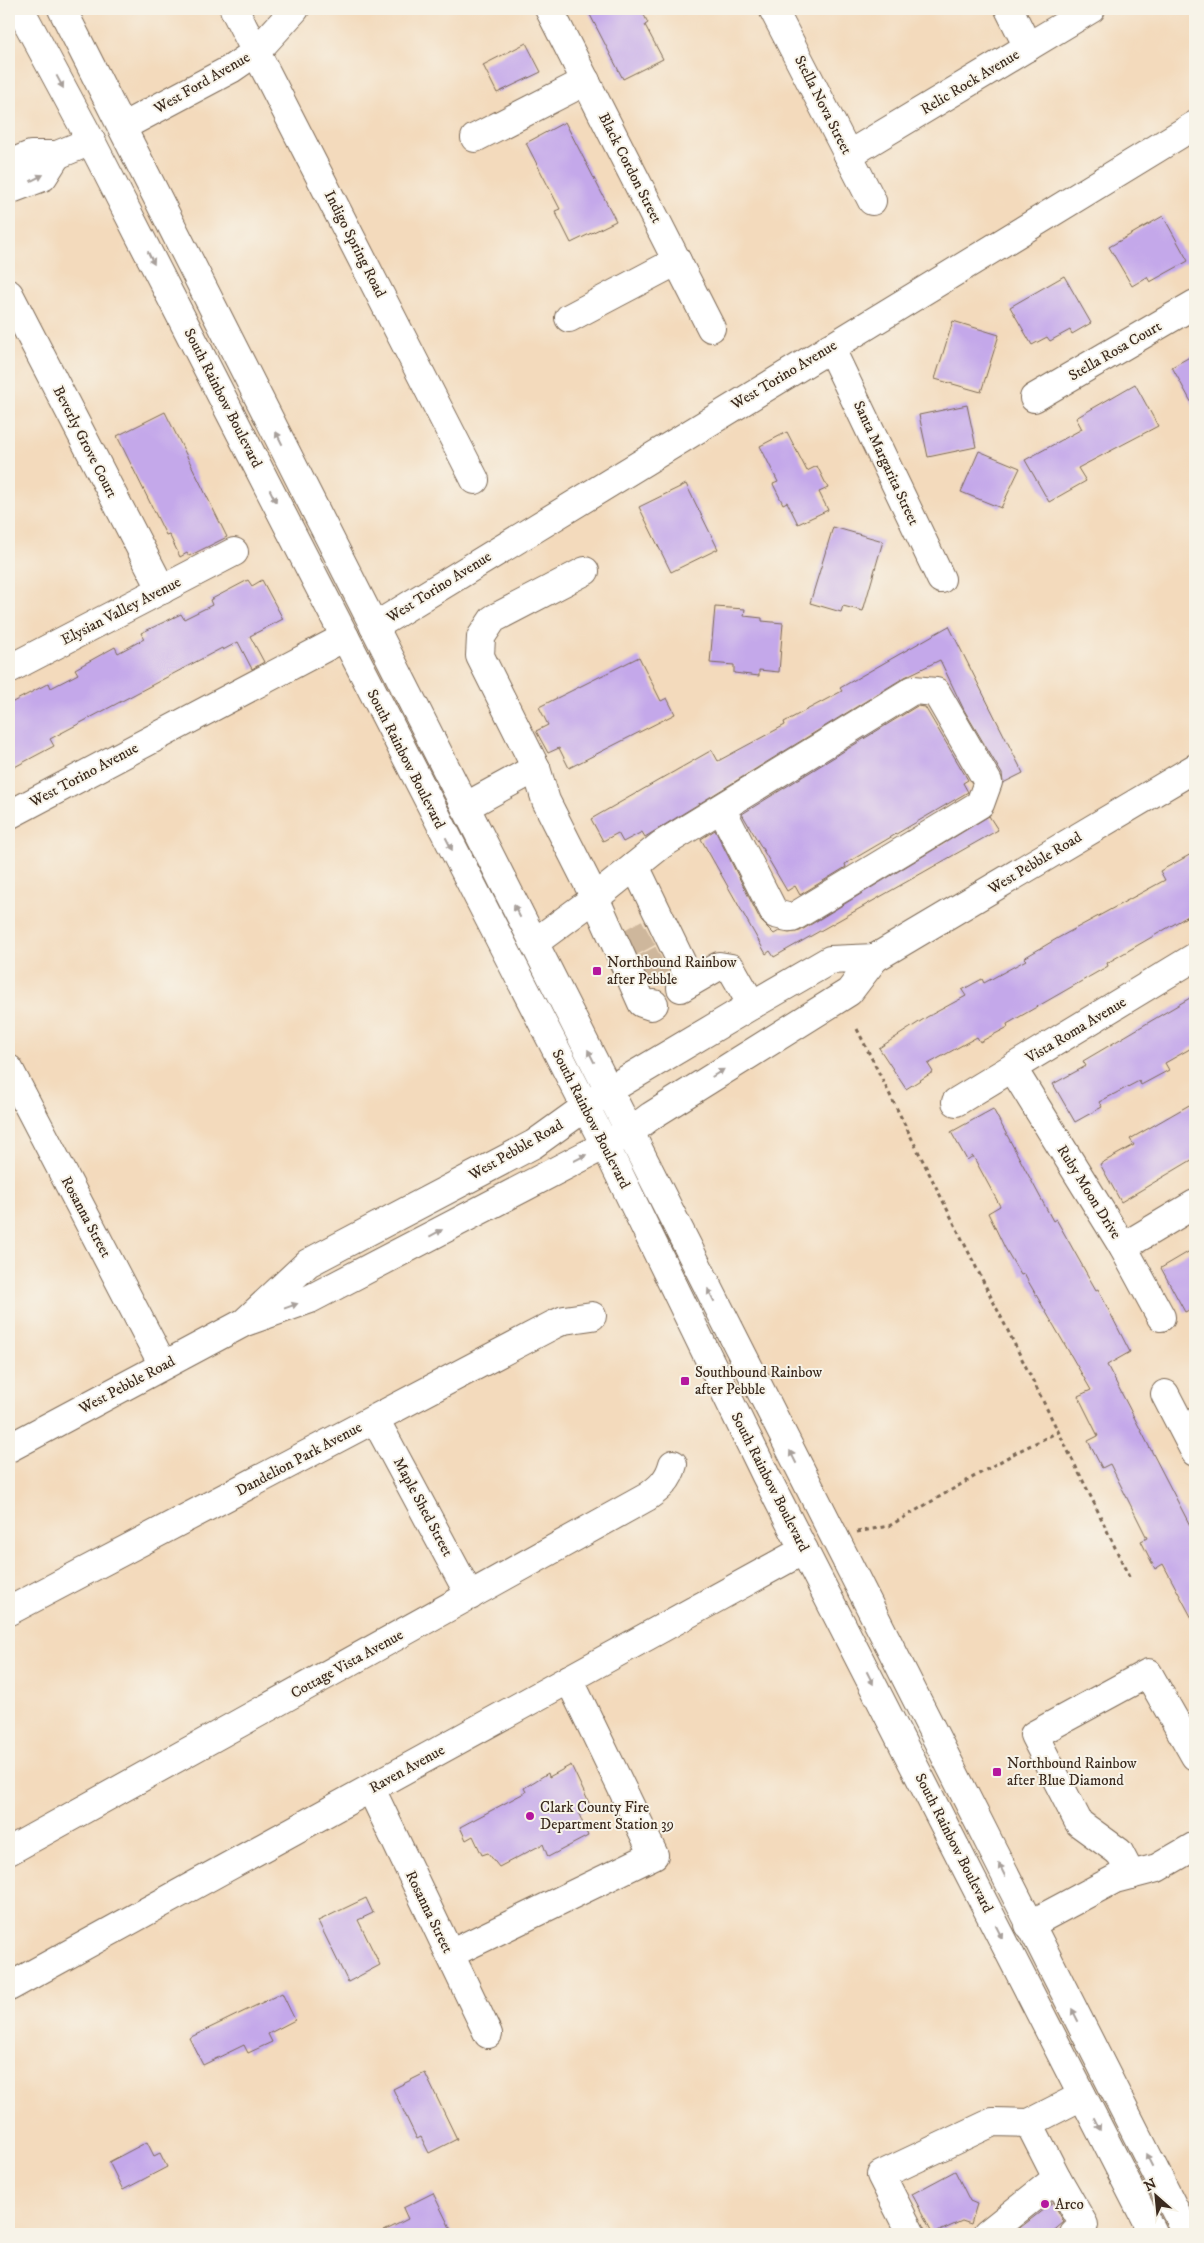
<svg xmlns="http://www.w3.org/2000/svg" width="1204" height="2243" viewBox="0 0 1204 2243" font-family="'IM FELL DW Pica',serif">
<rect width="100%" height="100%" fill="#f7f3e8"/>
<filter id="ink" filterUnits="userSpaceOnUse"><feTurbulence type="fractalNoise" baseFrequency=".02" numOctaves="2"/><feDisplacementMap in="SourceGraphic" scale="10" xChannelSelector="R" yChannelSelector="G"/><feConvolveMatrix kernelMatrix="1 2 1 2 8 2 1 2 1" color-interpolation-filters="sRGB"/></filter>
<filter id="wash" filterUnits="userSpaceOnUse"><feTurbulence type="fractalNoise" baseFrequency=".0096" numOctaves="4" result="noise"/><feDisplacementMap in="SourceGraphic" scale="20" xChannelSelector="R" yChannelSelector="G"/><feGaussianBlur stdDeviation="1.12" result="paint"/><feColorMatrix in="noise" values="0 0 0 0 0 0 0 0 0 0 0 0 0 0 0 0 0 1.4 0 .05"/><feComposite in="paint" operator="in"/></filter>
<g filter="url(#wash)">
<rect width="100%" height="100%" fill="#f3dabc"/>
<g id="blocks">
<g fill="#c4a8ea">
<path d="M587,9H641L648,23L645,25L663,59L623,79Z"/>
<path d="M526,43L541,72L497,93L483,65Z"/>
<path d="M565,122L616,221L571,243L555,211L560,209L526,143Z"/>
<path d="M1163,216L1188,261L1150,282L1147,277L1132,286L1109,247Z"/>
<path d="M1064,276L1091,323L1072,334L1070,330L1050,341L1047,337L1032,345L1010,307Z"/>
<path d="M953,321L999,335L981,392L935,379Z"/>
<path d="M1195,354V409L1172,367Z"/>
<path d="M1135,384L1158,426L1078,468L1086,481L1049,502L1025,460L1082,429L1076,418Z"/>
<path d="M967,405L976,447L928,457L919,415Z"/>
<path d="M165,412L227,537L189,556L187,553L180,557L169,534L166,535L117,436Z"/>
<path d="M787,432L807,471L817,466L828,488L819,492L828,510L798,524L787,502L783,504L773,484L778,482L760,446Z"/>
<path d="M979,451L1020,468L1001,508L961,492Z"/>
<path d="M686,484L718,549L671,572L639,507Z"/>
<path d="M833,527L883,541L863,611L843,606L841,612L810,603Z"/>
<path d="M248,580L252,586L262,580L283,619L250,636L264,662L252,669L238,642L223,650L222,648L50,739L54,746L9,770V704L49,683L51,688L78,674L75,669L115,647L118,653L144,639L141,633L181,614L184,619L212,605L210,600Z"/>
<path d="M715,607L745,609L744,616L762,618V621L783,623L779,672L759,670V676L734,673V665L710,663Z"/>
<path d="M949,626L1023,773L1003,783L1002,774L964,710L940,660L905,677L645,837L642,832L623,842L618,833L603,841L591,819L712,750L718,761L785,725L784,722L842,691L840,688Z"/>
<path d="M639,657L661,701L667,698L675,714L569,768L559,748L548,753L536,731L548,725L539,707Z"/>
<path d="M917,706L925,707L968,780L963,783L968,792L845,864L846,867L800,895L795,886L787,891L742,814Z"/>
<path d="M989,816L998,830L774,957L770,951L766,954L701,839L715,830L761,921L774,934L779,931L789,933L800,931Z"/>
<path d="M1195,852V912L1107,963L1108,966L1007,1024L1008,1027L980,1042L977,1037L928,1064L933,1072L906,1089L879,1048L927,1017L966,996L962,990L982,979L984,983L1026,960L1024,958L1058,938L1165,880L1160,871Z"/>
<path d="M1195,995V1046L1165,1063L1169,1070L1141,1085L1139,1081L1099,1102L1102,1107L1075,1122L1053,1084L1086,1066L1083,1061Z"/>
<path d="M1191,1104L1195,1112V1158L1121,1202L1100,1164L1134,1145L1130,1139Z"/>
<path d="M993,1109L1053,1221L1056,1219L1096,1290L1098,1289L1130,1352L1107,1365L1195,1535V1624L1163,1564L1155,1569L1141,1541L1147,1538L1110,1464L1102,1468L1088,1441L1098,1436L1078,1396L1091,1390L1024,1274L1021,1275L1005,1248L988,1213L1000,1206L973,1156L967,1160L951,1132Z"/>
<path d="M1195,1248V1307L1185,1312L1161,1268Z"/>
<path d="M571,1765L591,1807L579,1814L588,1836L548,1857L543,1844L499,1867L488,1853L482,1855L473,1836L466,1840L460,1827L526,1792L524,1788L548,1773L549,1777Z"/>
<path d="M366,1898L373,1913L358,1920L380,1965L348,1982L318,1921Z"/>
<path d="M282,1993L295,2020L268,2034L272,2042L248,2053L244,2045L203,2065L189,2038Z"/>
<path d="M425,2073L457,2139L429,2153L421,2137L417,2139L393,2089Z"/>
<path d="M147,2142L154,2156L160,2153L167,2167L123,2190L109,2162Z"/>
<path d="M955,2171L970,2201L977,2204L971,2224L962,2221L933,2234L912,2194Z"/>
<path d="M433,2193L453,2234H378L408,2219L403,2208Z"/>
<path d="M1053,2202L1064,2222L1050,2234H1012Z"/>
</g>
</g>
</g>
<g filter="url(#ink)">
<use href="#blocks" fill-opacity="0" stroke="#7b6855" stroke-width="1"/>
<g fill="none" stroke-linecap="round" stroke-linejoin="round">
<g stroke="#ceb79c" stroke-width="28" stroke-dasharray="28 14" stroke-linecap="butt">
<path d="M624,946L653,930"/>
<path d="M637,972L666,957"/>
</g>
<g stroke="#7b6855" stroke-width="30">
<g id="minor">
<path d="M234,9L475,480"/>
<path d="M549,9L711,328"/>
<path d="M773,9L872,201"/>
<path d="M1009,9L1028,47"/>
<path d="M122,127L231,69L256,52L295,9"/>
<path d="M475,138L586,81"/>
<path d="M848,155L1091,9"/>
<path d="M9,164L31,155H57L91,141"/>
<path d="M9,190L43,177L57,155"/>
<path d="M9,294L162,590"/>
<path d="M569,318L677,261"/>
<path d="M830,347L941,579"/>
<path d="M1034,398L1195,304"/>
<path d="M374,627L1195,125"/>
<path d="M9,669L234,552"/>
<path d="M465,807L536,768L480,656L481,637L493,619L585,571"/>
<path d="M9,815L345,637"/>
<path d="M635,866L691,982"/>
<path d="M534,943L595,898L546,801L536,768"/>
<path d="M875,958L1195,768"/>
<path d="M681,988L719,966L731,968L752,1005"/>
<path d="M654,1004L651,1006L642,1003L595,898L661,845L913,690L936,692L988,782L980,804L792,918L775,914L721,808"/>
<path d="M9,1069L163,1365"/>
<path d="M1013,1069L1123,1247L1161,1317"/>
<path d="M956,1102L1195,957"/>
<path d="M1123,1247L1195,1204"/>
<path d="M1165,1394L1195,1452"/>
<path d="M375,1419L470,1596"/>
<path d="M9,1448L245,1322L310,1299L630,1132L651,1116L849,992L875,958L830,960L752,1005L609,1090L534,1144L308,1263L245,1322"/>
<path d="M9,1611L553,1325L564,1320L592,1316"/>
<path d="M371,1789L488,2034"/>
<path d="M9,1851L647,1497C660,1488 669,1480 673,1464"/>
<path d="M1131,1875L1119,1852L1079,1823L1034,1735L1148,1673L1195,1756"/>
<path d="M1029,1925L1115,1879L1157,1868L1195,1846"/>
<path d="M450,1954L654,1855L569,1679"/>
<path d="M9,1987L804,1550"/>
<path d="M1057,2178L1084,2225L1074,2234"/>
<path d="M911,2234L881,2175L993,2122L1029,2123"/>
<path d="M987,2234L1057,2178L1029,2123L1082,2096"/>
</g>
</g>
<g stroke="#7b6855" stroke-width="30">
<g id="major">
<path d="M20,9L91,141L605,1145L766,1476L1153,2234"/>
<path d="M62,9L1187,2234"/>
</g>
</g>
<g stroke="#7b6855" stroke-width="3" stroke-dasharray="4 4" stroke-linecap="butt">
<path d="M857,1029L1094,1503L1130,1579"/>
<path d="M857,1532L889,1526L1015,1453L1058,1432"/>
</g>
<use href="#minor" stroke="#fff" stroke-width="28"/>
<use href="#major" stroke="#fff" stroke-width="28"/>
</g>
<defs><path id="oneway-solid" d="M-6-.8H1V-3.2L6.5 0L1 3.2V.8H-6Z" transform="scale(1.25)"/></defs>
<g fill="#a79f9a">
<use href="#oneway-solid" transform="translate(60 82) rotate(62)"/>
<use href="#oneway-solid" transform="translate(37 178) rotate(-27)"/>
<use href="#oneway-solid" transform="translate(151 258) rotate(63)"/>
<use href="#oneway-solid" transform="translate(279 438) rotate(-117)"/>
<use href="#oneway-solid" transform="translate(273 496) rotate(63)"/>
<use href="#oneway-solid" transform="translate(449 844) rotate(63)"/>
<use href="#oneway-solid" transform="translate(517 911) rotate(-117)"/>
<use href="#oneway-solid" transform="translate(591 1056) rotate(-117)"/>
<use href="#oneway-solid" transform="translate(718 1073) rotate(-32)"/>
<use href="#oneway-solid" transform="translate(580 1158) rotate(-27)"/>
<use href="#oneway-solid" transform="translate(436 1233) rotate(-28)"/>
<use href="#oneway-solid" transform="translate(711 1295) rotate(-117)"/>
<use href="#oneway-solid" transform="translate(291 1306) rotate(-20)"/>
<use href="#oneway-solid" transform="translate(793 1457) rotate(-117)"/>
<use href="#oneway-solid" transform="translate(870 1678) rotate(63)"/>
<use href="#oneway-solid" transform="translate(1002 1870) rotate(-117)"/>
<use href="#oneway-solid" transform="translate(999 1932) rotate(63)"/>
<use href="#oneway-solid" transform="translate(1075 2015) rotate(-117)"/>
<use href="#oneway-solid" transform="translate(1097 2124) rotate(63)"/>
<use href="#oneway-solid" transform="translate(1149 2160) rotate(-117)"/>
</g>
</g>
<g fill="#b5179e" stroke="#f7f3e8" stroke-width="2">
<rect x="592" y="966" width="10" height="10" rx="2.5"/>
<rect x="680" y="1376" width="10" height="10" rx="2.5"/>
<rect x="992" y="1767" width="10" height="10" rx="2.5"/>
<circle cx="530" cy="1816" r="5"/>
<circle cx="1045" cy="2204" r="5"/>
</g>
<g text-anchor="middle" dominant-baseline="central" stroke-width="4" stroke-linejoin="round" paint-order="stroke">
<g font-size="15" fill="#3b2a1e" stroke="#f7f3e8">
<text transform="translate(970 82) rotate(-31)">Relic Rock Avenue</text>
<text transform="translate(202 83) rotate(-30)">West Ford Avenue</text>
<text transform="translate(823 105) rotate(63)">Stella Nova Street</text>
<text transform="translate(630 168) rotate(63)">Black Cordon Street</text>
<text transform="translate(355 244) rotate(63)">Indigo Spring Road</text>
<text transform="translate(1115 351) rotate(-30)">Stella Rosa Court</text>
<text transform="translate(784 375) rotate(-31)">West Torino Avenue</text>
<text transform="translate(223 398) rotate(63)">South Rainbow Boulevard</text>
<text transform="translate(85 442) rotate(63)">Beverly Grove Court</text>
<text transform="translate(886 463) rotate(65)">Santa Margarita Street</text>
<text transform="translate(439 587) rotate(-32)">West Torino Avenue</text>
<text transform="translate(121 611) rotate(-27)">Elysian Valley Avenue</text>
<text transform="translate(406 759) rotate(63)">South Rainbow Boulevard</text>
<text transform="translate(84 775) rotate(-28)">West Torino Avenue</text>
<text transform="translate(1035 863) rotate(-31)">West Pebble Road</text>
<text transform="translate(1076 1030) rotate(-31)">Vista Roma Avenue</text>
<text transform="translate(591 1119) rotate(63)">South Rainbow Boulevard</text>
<text transform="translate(516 1150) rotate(-30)">West Pebble Road</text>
<text transform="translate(1089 1192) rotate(58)">Ruby Moon Drive</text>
<text transform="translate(86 1217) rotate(62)">Rosanna Street</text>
<text transform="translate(127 1385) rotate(-28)">West Pebble Road</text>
<text transform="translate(299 1459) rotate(-28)">Dandelion Park Avenue</text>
<text transform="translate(770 1482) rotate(63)">South Rainbow Boulevard</text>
<text transform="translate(423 1507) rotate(62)">Maple Shed Street</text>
<text transform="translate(347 1664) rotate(-29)">Cottage Vista Avenue</text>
<text transform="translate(407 1769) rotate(-29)">Raven Avenue</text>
<text transform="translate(954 1843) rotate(63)">South Rainbow Boulevard</text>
<text transform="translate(429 1912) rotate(64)">Rosanna Street</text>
</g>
<g font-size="15" fill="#3b2a1e" stroke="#f7f3e8" text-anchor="start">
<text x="607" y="962">Northbound Rainbow<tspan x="607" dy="17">after Pebble</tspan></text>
<text x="695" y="1372">Southbound Rainbow<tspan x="695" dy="17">after Pebble</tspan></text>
<text x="1007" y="1763">Northbound Rainbow<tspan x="1007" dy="17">after Blue Diamond</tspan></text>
<text x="540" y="1807">Clark County Fire<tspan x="540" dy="17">Department Station 39</tspan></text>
<text x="1055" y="2204">Arco</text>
</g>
</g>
<rect width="1204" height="2243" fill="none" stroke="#f7f3e8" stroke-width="30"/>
<g transform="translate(1156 2196) rotate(333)" stroke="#f7f3e8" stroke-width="4" paint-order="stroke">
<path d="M0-4L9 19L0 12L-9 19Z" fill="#3b2a1e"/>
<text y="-8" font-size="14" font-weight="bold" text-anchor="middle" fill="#3b2a1e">N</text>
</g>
</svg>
